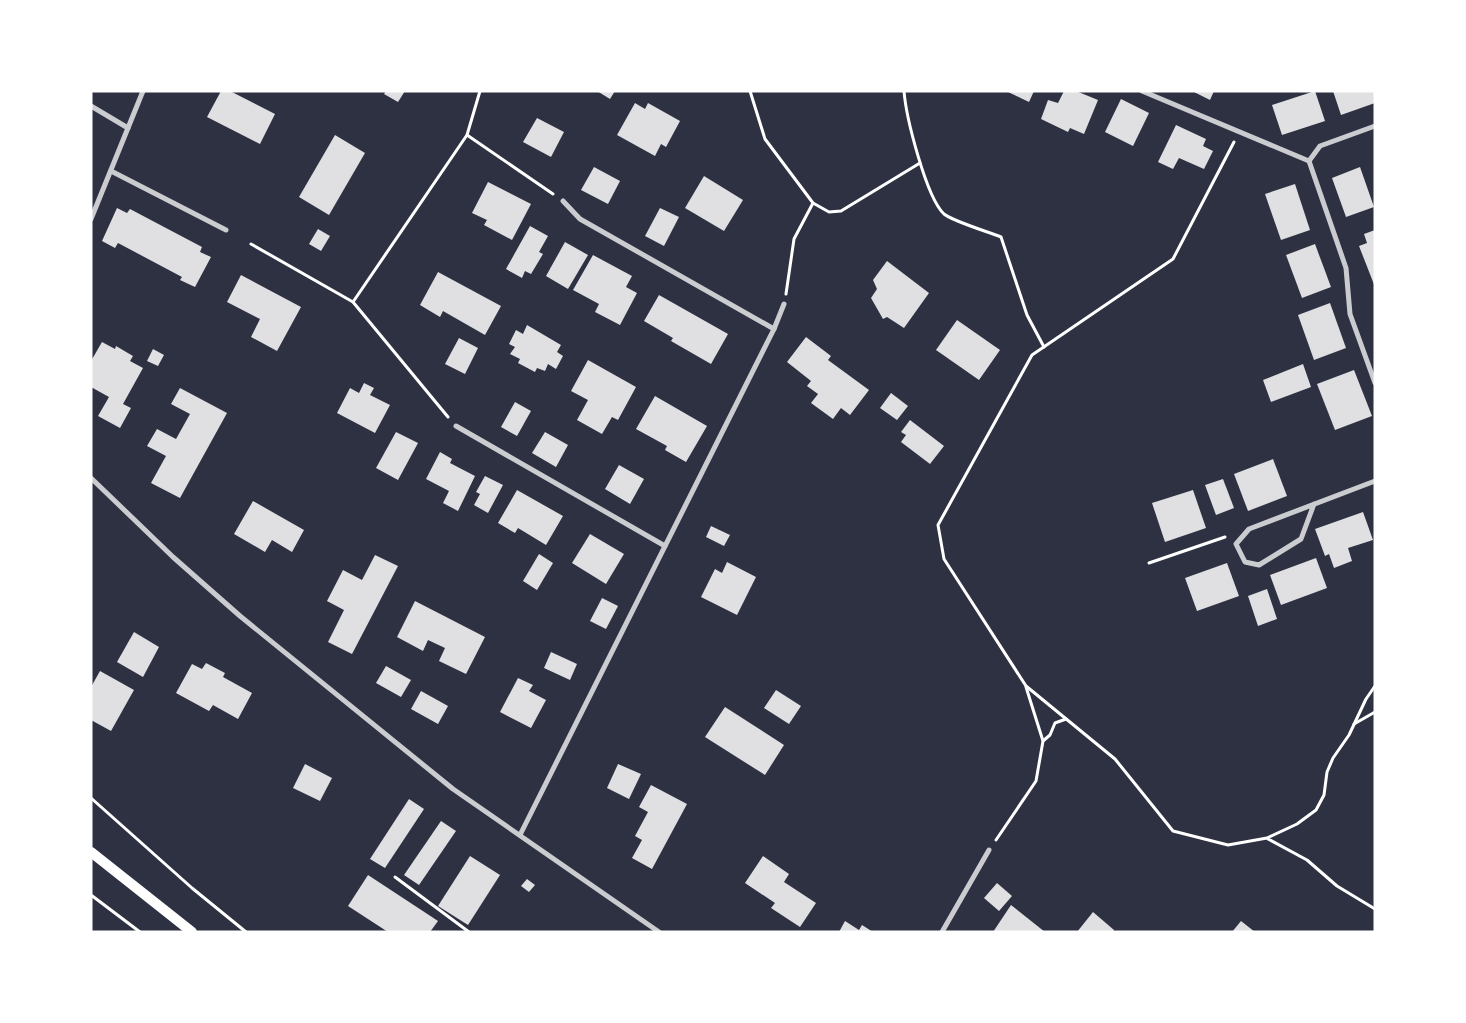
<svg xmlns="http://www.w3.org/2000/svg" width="1466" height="1023" viewBox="0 0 1466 1023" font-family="'Nunito Sans',sans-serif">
<rect width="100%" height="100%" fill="#2d3142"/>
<g fill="#e0e0e3">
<path d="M221,91H230L275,114L260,144L207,117Z"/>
<path d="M386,91H405L398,102L384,94Z"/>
<path d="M597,91H615L610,99Z"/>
<path d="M1006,91H1034L1029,102Z"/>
<path d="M1064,91H1076L1098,100L1084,134L1070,128L1068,132L1041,119L1048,100L1058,103Z"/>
<path d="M1192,91H1214L1210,100Z"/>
<path d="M1315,91L1325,121L1282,135L1272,105Z"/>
<path d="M1333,91H1375V103L1341,115Z"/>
<path d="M1121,99L1149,113L1133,146L1105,132Z"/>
<path d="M635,103L645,109L648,103L680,121L666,147L661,144L655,156L617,135Z"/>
<path d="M537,118L564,132L551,157L523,142Z"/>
<path d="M1176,125L1206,139L1203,146L1213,151L1204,169L1179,158L1173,169L1158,162Z"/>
<path d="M335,135L365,153L329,215L299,197Z"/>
<path d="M594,167L620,181L608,204L581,190Z"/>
<path d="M1360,167L1374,207L1346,217L1332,178Z"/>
<path d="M704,176L743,200L724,231L685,208Z"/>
<path d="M488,182L531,204L512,240L484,225L487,220L472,213Z"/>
<path d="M1295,184L1310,230L1281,240L1265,194Z"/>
<path d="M117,208L127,213L130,209L202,247L200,252L211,257L195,287L180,280L182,277L118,243L115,248L102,241Z"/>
<path d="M660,208L679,217L664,246L645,236Z"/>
<path d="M530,226L548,236L539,252L543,254L531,274L525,271L522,278L506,269Z"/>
<path d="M318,229L330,236L321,251L309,244Z"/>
<path d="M1375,230V287L1359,246L1367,243L1364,234Z"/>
<path d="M565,242L588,255L568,289L546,276Z"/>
<path d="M1315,244L1331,287L1302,298L1286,255Z"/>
<path d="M593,255L632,276L626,287L637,293L620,325L595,312L599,304L573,290Z"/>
<path d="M887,261L929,293L904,328L887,317L883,319L871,298L877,289L873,280Z"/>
<path d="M438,272L501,306L485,335L443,311L440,317L420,305Z"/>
<path d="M241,275L301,307L277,351L251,337L260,319L227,302Z"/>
<path d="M659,295L728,334L711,364L671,341L673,338L644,321Z"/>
<path d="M1330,303L1346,348L1314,360L1298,315Z"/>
<path d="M957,320L1000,350L979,380L936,350Z"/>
<path d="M527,325L561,345L557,352L563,356L556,369L548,364L545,371L537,368L535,372L518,363L520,359L510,354L515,347L509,344L516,330L523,334Z"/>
<path d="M806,337L831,356L828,360L869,390L850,415L841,408L833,419L811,403L818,394L807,386L811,381L787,362Z"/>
<path d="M459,338L478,348L465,374L445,364Z"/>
<path d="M102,342L115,349L116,346L133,356L130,361L143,368L123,404L131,408L120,428L98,416L109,397L91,387V361Z"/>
<path d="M153,349L164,355L158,366L147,361Z"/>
<path d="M588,360L636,387L618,420L612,417L602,434L577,420L588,400L571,391Z"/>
<path d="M1303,364L1311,387L1271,402L1263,380Z"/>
<path d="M1354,370L1372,416L1335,430L1317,384Z"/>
<path d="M364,383L374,388L370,395L390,405L375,433L337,413L350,388L359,393Z"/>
<path d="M180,388L227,413L180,498L151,483L166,456L147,446L157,429L176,439L190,414L171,404Z"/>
<path d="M891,393L908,406L897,420L880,408Z"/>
<path d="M655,396L707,426L686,462L665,450L667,446L636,429Z"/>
<path d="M515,402L531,411L517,436L501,427Z"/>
<path d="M910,420L944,446L930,464L901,442L906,435L901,432Z"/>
<path d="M396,432L418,443L398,480L376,468Z"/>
<path d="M545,432L568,445L556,467L532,453Z"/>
<path d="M440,452L452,459L450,463L475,476L458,511L443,503L449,491L426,479Z"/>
<path d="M1273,459L1287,496L1248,511L1234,474Z"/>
<path d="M619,465L644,479L630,504L605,489Z"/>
<path d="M485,476L503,485L488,513L474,505L480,494L476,492Z"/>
<path d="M1223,479L1234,508L1216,515L1205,485Z"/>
<path d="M517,490L563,516L546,545L518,528L515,533L498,523Z"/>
<path d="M1193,490L1206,528L1165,542L1152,503Z"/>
<path d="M253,501L304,530L292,552L272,540L265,552L234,534Z"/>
<path d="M1363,512L1373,540L1348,548L1352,561L1334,568L1329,554L1325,556L1315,529Z"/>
<path d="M711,526L730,535L724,546L706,537Z"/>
<path d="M590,534L624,554L606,584L572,563Z"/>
<path d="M539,554L553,563L537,590L523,581Z"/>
<path d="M375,555L398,566L352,654L328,642L344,610L327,601L343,570L362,580Z"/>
<path d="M1316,558L1327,588L1281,605L1270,575Z"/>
<path d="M727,562L756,577L737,615L701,597L715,569L722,573Z"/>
<path d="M1227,563L1239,596L1197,611L1185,578Z"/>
<path d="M1267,589L1277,619L1258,626L1248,596Z"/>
<path d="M602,598L618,606L606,629L590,621Z"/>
<path d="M415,601L485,637L466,674L439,661L445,648L428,640L423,651L397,637Z"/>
<path d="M134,632L159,647L143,677L117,662Z"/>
<path d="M551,652L577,664L570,680L544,668Z"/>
<path d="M206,663L225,673L223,677L252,693L238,719L213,705L209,711L176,693L192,664L202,669Z"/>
<path d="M386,666L411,680L401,697L376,683Z"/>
<path d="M100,671L134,690L111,731L91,720V687Z"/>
<path d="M518,678L533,685L529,691L546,700L531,728L500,712Z"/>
<path d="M776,690L801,706L789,724L764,708Z"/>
<path d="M421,691L448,706L438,724L411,709Z"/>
<path d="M725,707L784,745L765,775L705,737Z"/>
<path d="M305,764L332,778L320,801L293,788Z"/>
<path d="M618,764L641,774L629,799L607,788Z"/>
<path d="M651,785L687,804L652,869L632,858L642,840L635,836L648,812L639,807Z"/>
<path d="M409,799L424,809L385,868L370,859Z"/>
<path d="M441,821L456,831L419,885L404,875Z"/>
<path d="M470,856L500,875L468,925L438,906Z"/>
<path d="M763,856L789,874L784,882L816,903L800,927L771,908L775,903L745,883Z"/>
<path d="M368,875L438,921L430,932H388L348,906Z"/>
<path d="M527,879L535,885L529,892L521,886Z"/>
<path d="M997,883L1012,896L999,911L984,898Z"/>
<path d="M1011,905L1045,932H993Z"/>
<path d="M1093,912L1114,930L1113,932H1077Z"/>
<path d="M845,921L859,930L862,925L873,932H839Z"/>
<path d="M1241,921L1255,932H1232Z"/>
</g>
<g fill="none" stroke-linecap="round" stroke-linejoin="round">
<g stroke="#fff" stroke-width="3">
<path d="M750,91L765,139L813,203L829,212L841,211L920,163"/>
<path d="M904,91C906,117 926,197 944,214C952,221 989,232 1001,237L1027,315L1044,347"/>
<path d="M467,135L553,194"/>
<path d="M1234,142L1173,259L1032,355L938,525L944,559L1026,686L1115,759L1173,831L1228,845L1267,838L1297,824L1316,810L1324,795L1327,772L1333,758L1349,735L1366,699L1375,686"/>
<path d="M251,244L353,302L448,417"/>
<path d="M786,294L794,239L813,203"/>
<path d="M353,302L467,135L480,91"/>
<path d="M1149,563L1225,537"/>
<path d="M1354,724L1375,712"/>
<path d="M1043,741L1050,735L1055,723L1066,719"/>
<path d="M91,798L192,888L246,932"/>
<path d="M1268,839L1307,860L1337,886L1375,909"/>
<path d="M996,840L1036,781L1043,741L1026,687"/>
<path d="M395,877L469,932"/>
<path d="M91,895L140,932"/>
</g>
<g stroke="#caccd0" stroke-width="5">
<path d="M1142,91L1309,161"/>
<path d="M91,106L128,128"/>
<path d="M1309,161L1346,268L1350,314L1375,383"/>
<path d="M1309,161L1320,146L1375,126"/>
<path d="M111,171L226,230"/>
<path d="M91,219L143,91"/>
<path d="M774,329L784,304"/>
<path d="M456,426L665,546"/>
<path d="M91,478L173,557L240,616L453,789L659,932"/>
<path d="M1314,504L1301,539L1259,565L1245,562L1236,544L1249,529L1375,481"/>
<path d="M520,835L774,329L580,219L563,201"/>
<path d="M942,932L989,850"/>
</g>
<path stroke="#fff" stroke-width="10" d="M91,852L192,932"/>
</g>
<rect width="1466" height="1023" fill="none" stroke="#ffffff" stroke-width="185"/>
</svg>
